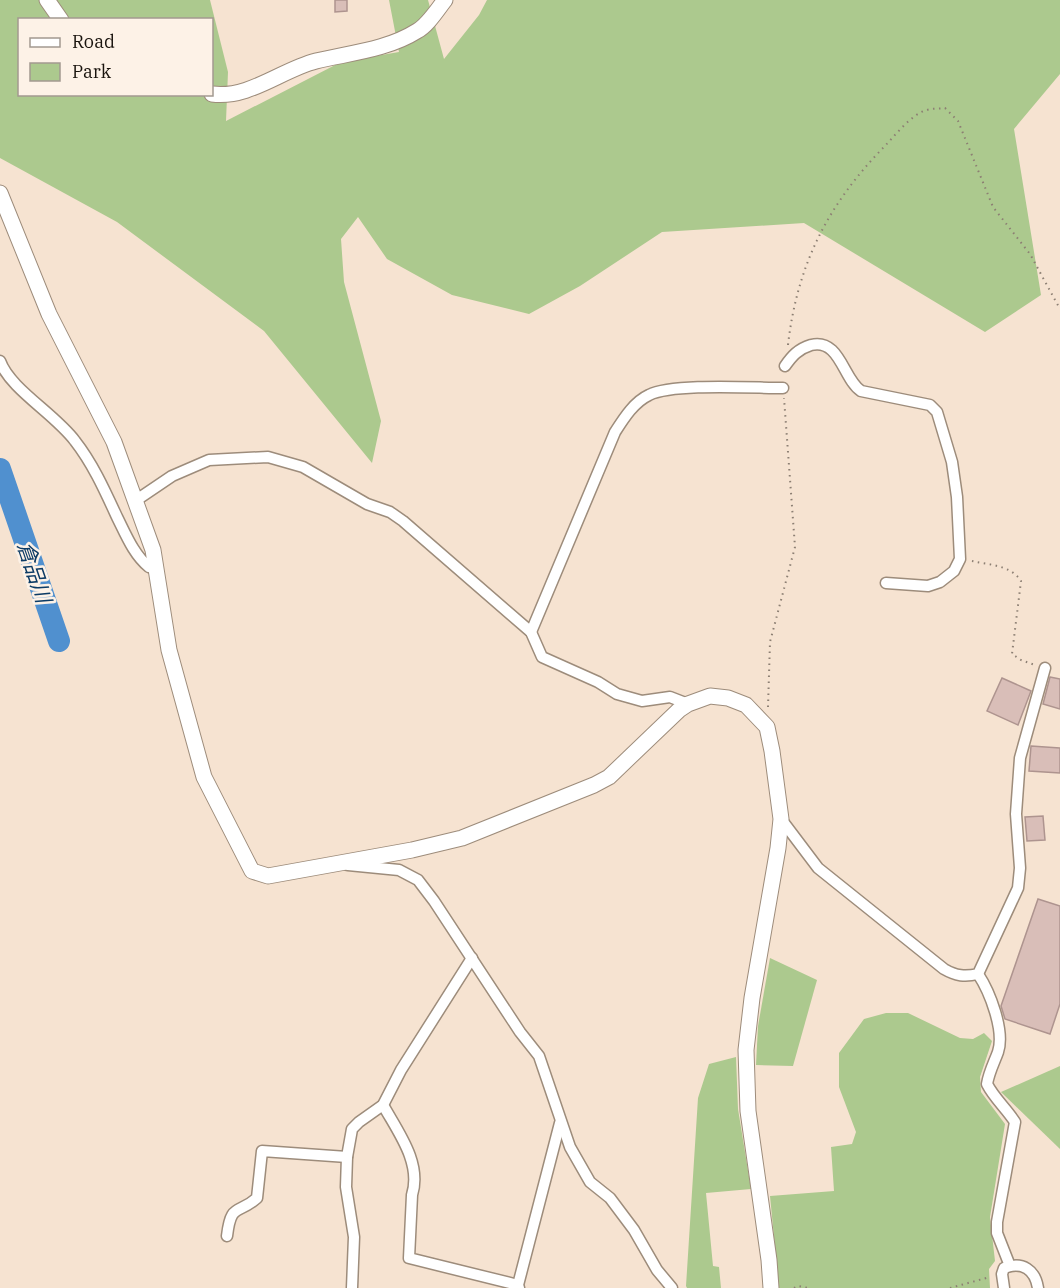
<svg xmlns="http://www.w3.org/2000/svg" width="1060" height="1288" viewBox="0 0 1060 1288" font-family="'IBM Plex Serif','Noto Sans JP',serif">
<rect width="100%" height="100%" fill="#f6e3d1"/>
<g fill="#acc98e" fill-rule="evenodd">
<path d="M0,0H210L228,72L226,121L341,62L399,52L389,0H428L444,59L479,15L487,0H1060V74L1014,129L1041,295L985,332L804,223L662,232L580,286L529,314L452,295L387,259L358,217L341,239L344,282L381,421L372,463L264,331L117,222L0,158ZM20,20H212V94H20Z"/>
<path d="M770,958L817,980L793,1066L756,1065L758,1026Z"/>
<path d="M886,1013H908L960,1038L973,1039L984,1033L992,1041L980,1077L981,1092L1005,1124L990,1217L995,1261L989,1269L990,1288H779L770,1196L834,1191L831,1147L852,1144L856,1132L839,1087V1053L864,1019Z"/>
<path d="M736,1057L738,1109L751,1189L706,1193L713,1266L719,1267L721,1288H687L686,1286L698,1098L709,1064Z"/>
<path d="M1060,1066V1149L1001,1092Z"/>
</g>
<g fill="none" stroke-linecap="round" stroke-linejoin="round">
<path stroke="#5090cf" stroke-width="22" d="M0,469L59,641"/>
</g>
<g fill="#d9beb8" stroke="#ae948f" stroke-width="1.5">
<path d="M335,0H347V11L335,12Z"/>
<path d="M1050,677L1060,679V709L1043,704Z"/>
<path d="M1002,678L1031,691L1018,725L987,711Z"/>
<path d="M1031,746L1060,748V773L1029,771Z"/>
<path d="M1043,816L1045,840L1027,841L1025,817Z"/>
<path d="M1038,899L1060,906V1004L1050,1034L1005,1019L1001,1006Z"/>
</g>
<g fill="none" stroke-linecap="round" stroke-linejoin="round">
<g stroke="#9d8c7b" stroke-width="13">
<g id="street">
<path d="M0,361C10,389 55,414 75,441C93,464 105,491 117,517C126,535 134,555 149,567L155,568"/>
<path d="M785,366C792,356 798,349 811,345C840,338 843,379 861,391L930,405L937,412L952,462L957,497L960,559L954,571L940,582L928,586L886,583"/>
<path d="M135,501L172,476L209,460L268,457L303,467L367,504L390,512L403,521L531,632L542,657L598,682L617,694L642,701L670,697L688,704"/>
<path d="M531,632L615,432C624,418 634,402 649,395C673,383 752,388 783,388"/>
<path d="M781,819L818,868L944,969C956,976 965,977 978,974L1018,888L1020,868L1016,814L1020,758L1045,668"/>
<path d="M348,865L399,870L418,880L434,901L520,1032L539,1056L570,1147L590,1182L610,1198L634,1230L657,1270L672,1288"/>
<path d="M978,974C990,992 1005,1031 998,1052C994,1063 989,1072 987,1084C994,1098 1006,1108 1015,1122L997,1222V1233L1010,1266"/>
<path d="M383,1105C398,1132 422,1163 412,1195L409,1258L518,1285"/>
<path d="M227,1236C231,1202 238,1215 257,1198L262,1151L347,1157"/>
<path d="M352,1288L354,1237L346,1187L347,1157L352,1129L359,1122L383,1105L401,1070L472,958"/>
<path d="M519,1288L518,1285L560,1123"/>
<path d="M1004,1288L1002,1274L1004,1268C1023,1261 1035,1270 1038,1288"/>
</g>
</g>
<g stroke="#9d8c7b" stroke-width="17">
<g id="secondary">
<path d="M47,0L61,20"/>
<path d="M212,94C249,99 281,70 316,61C349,53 387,50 417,31C428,25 437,10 445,0"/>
<path d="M0,193L49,314L114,442L153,550L169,650L204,777L252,871L268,876L412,850L462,838L594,785L609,777L679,710L688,704L710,696L728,698L746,705L767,727L772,751L781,819L778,848L752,998L746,1050L748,1111L769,1260L771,1288"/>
</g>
</g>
<g stroke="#8c7f73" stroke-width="2" stroke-dasharray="1.5 4.5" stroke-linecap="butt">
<path d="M788,345C797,266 827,206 882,149C893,138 912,113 927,110C933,108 939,109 945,108L958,121L993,207L1030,254L1060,309"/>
<path d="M972,561C989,565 1011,565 1021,581L1012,654L1021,660L1035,665"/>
<path d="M768,707L770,642L795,547L784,398"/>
<path d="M794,1288L798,1286L808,1288"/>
<path d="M950,1288L990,1277"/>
</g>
<use href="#street" stroke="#fff" stroke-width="10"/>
<use href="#secondary" stroke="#fff" stroke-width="15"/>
</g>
<g text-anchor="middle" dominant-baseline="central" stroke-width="5" stroke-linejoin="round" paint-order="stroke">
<g font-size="21" font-style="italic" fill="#0c3b65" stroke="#fdf2e7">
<text transform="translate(35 572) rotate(71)">倉品川</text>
</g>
</g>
<rect x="18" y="18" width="195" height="78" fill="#fdf2e7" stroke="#a29990" stroke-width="1.5"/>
<rect x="30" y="38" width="30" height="9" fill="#ffffff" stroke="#a29990" stroke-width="1.5"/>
<text x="72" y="48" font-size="18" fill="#19130d">Road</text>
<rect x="30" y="63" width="30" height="18" fill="#acc98e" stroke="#a29990" stroke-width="1.5"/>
<text x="72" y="78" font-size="18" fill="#19130d">Park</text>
</svg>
